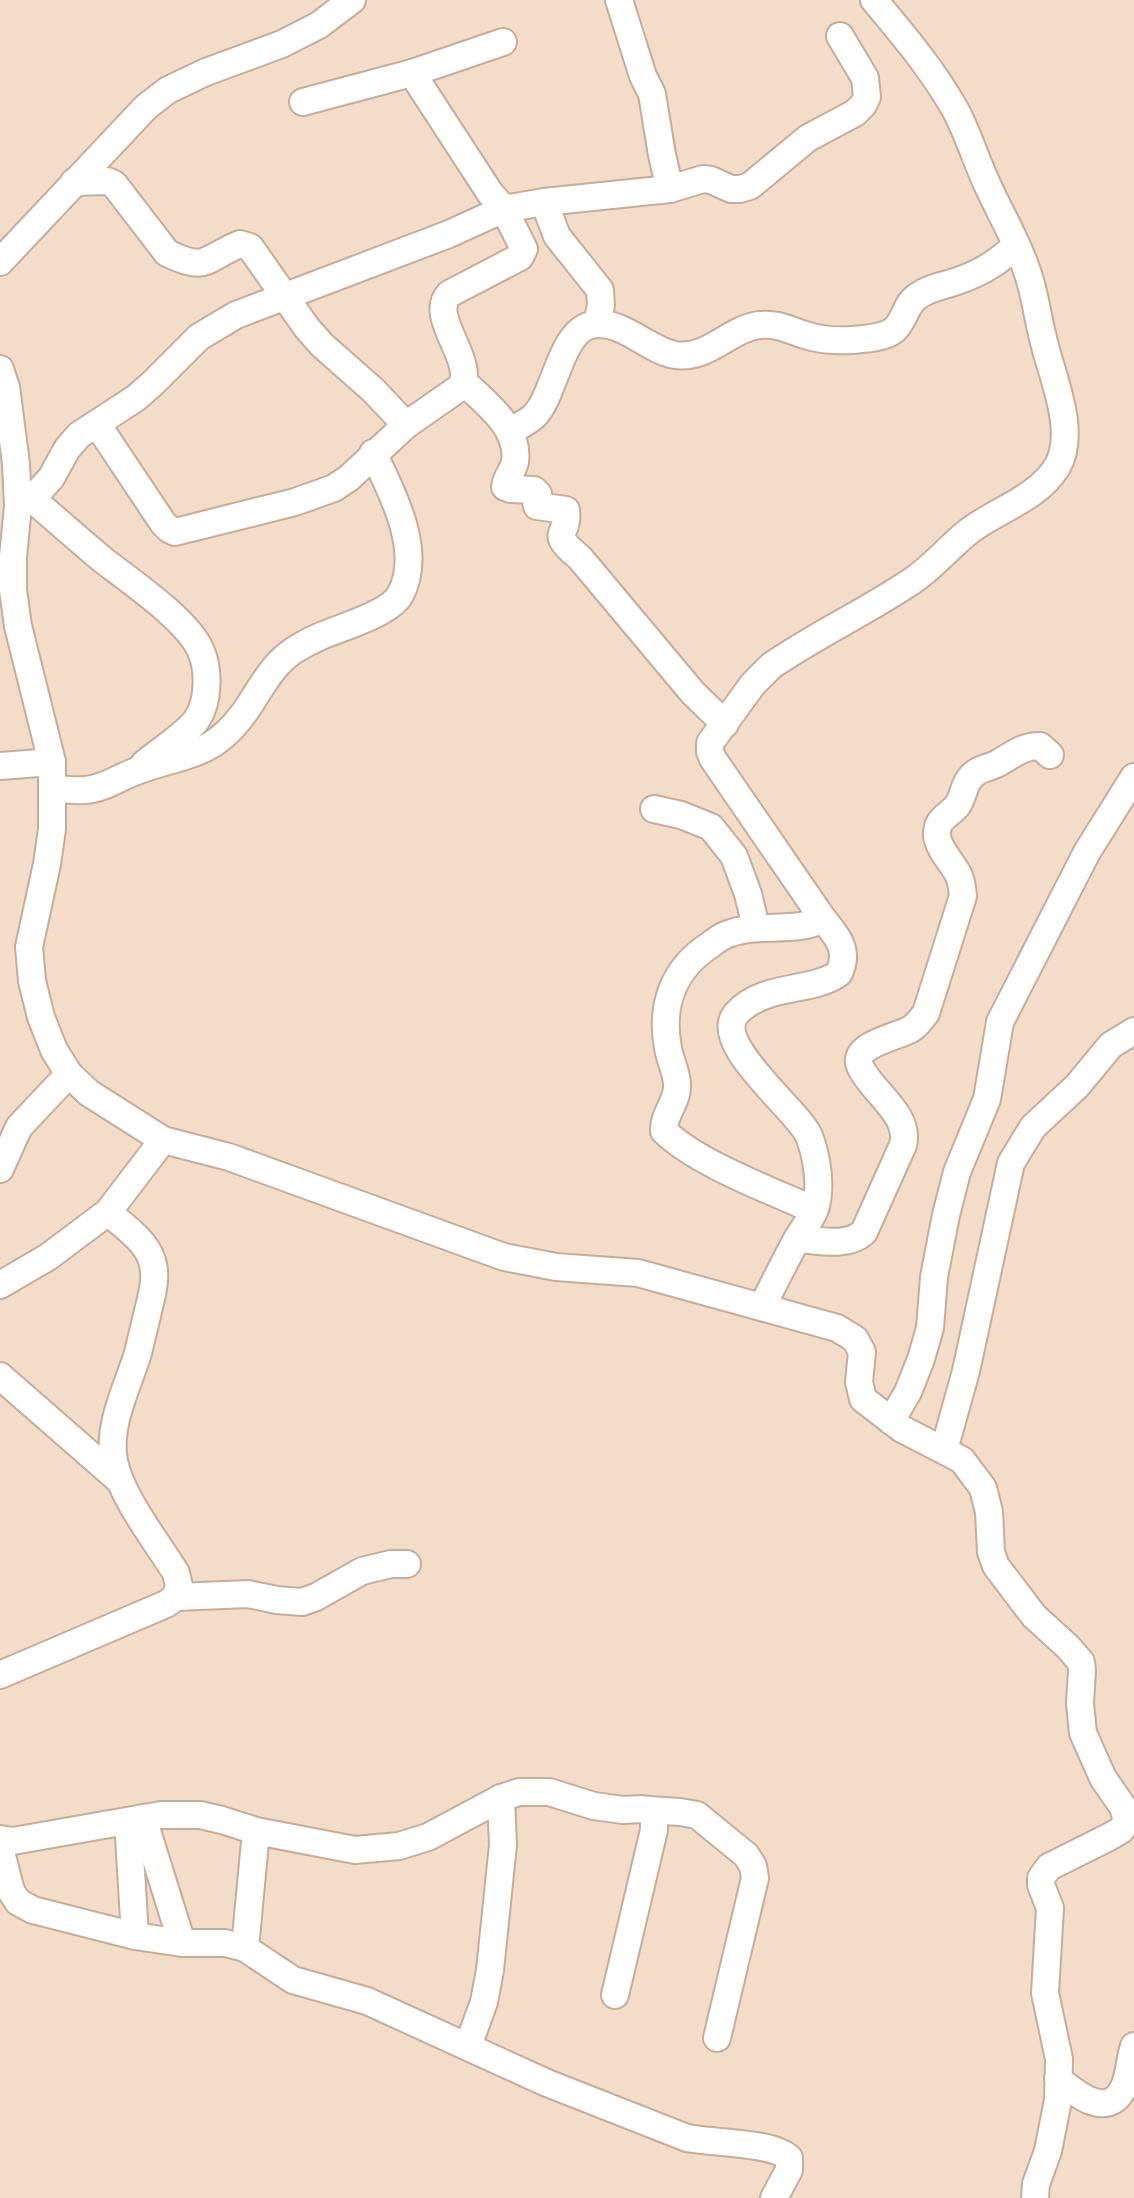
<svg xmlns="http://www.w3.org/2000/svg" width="1134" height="2198" viewBox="0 0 1134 2198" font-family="'Sofia Sans Condensed',sans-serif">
<rect width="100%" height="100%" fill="#f3dcc8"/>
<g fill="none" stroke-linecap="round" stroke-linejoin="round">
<g stroke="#c4ae9b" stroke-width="30">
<g id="minor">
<path d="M619,0L643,76L652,94L662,155L670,189"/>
<path d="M303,102L412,73L503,42"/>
<path d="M74,182L107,181L114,184L167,253C208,273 205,258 240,244L250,247L307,328L322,345L373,390L406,425"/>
<path d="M544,202L557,236L600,290L601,305L597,324"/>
<path d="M0,262L146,107L168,90L206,72L282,44L319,25L352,0"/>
<path d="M0,369L6,387L16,464L18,506L13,557V590L18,626L52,762V829L47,864L29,947L32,981L41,1017L54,1050L69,1074L89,1093L163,1140L229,1157L504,1257L556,1267L638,1273L837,1328L855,1339L862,1352L859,1382L863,1399L902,1429L962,1460L983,1488L989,1512L991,1552L996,1566L1034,1616L1068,1647L1081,1662L1082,1671L1080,1703L1083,1733L1103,1778L1123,1807L1127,1821L1121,1830L1109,1837L1049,1867L1041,1878V1885L1050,1908L1045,1993L1059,2059L1058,2100L1048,2151L1036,2184L1035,2198"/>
<path d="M464,382C485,403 520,427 515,462C513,471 506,477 505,487L511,489L534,490L538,494L536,502L537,506L566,510C570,538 546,530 580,558L693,693L725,724"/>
<path d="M97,424L163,523L169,529L175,532L295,502L334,488L349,478L406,425L462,386C474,358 428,317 449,294L520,257L524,249L504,209L490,193L412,73"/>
<path d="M510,431C517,427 526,423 533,417C555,398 559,333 591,325C621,318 647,350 675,355C708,360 729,329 759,325C778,323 789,330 805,335C820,340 837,341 853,340C865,339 884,338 894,330C905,321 905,304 918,296C928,289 937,287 948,284C975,276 996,265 1016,245"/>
<path d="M30,497C54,518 78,539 103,560C130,581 188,620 201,651C209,670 209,701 197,719C188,733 158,752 144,764"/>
<path d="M18,506L40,490L51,478L67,449L79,435L136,398L153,383L199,337L236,315L449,234L504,209L544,202L670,189L703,179L711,180L731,189H740L750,186L808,138L855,113L863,105L867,97L865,78L840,36"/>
<path d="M0,766L52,762"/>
<path d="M53,789C63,789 74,791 85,790C103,789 118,778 134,772C179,754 208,760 241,717C258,695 269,667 293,651C302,645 312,640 321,636C342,627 389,614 400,595C424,552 392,492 373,453"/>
<path d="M654,809L681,815L711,827L734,856L748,894L756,927"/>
<path d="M0,1169L19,1127L69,1074"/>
<path d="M814,1210C770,1190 698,1164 664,1131C663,1114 678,1102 677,1085C677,1072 670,1061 668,1048C660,1006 673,969 710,945C715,941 722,936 728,934C759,922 795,934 823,919L713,759L710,752V743L753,684L771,666C816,635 866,612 912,581C933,567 948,548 968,532C996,510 1037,499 1057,467C1078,431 1051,375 1043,338C1037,315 1035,293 1027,271C1017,241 1000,213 987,184C976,160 968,134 956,111C933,70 904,36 874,0"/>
<path d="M797,1239C818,1240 847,1248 864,1232L903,1145C911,1114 871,1092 860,1066C851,1045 897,1037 911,1029C918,1024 921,1020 926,1013L963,896C962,889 962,881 958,874C952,862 939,850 937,836C936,819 947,817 957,806C964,797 963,785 971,777C978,768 991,768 1000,762C1014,754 1023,746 1040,746L1050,755"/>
<path d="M0,1285L48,1257L108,1212L163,1140"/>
<path d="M762,1307C773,1285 784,1263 796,1241C801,1231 811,1220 815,1209C822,1187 817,1157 809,1136C798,1110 711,1044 736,1014C763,983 813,993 839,973C850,950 837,936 823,919"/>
<path d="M0,1376L119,1480"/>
<path d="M891,1421L908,1392L921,1359L930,1328L934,1277L946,1215L957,1172L987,1099L1000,1022L1087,852L1134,777"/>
<path d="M944,1450L966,1371L1011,1163L1033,1127L1077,1086L1111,1045L1134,1031"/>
<path d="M176,1597L248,1594L277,1600L302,1602L316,1597L362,1571L391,1564H407"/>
<path d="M0,1675L166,1604L176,1597L179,1586L176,1573C157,1542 121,1497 114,1461C107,1425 128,1386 138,1353C141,1339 145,1325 148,1311C152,1295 158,1275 151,1258C144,1239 122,1225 108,1212"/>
<path d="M649,1810L680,1812L697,1815L746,1855L753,1866L755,1878L717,2038"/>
<path d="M143,1818L182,1943"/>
<path d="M128,1821L135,1936"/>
<path d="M0,1839L13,1841L161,1815H200L222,1820L256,1831L355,1850L399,1846L428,1837L501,1798L519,1792H549L594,1806L623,1810L642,1809L649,1810L654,1820V1830L615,1995"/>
<path d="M0,1848L11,1891L18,1902L33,1910L135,1936L182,1943H225L245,1948L293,1980L367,2001L547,2083L687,2138C711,2143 773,2142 789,2158V2170L774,2198"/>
<path d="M245,1948L256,1831"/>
<path d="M468,2046L484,2002L490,1970L503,1845L501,1798"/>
<path d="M1058,2079C1075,2093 1107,2120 1123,2089C1130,2076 1129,2060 1134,2046"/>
</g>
</g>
<use href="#minor" stroke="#fff" stroke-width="26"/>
</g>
</svg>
